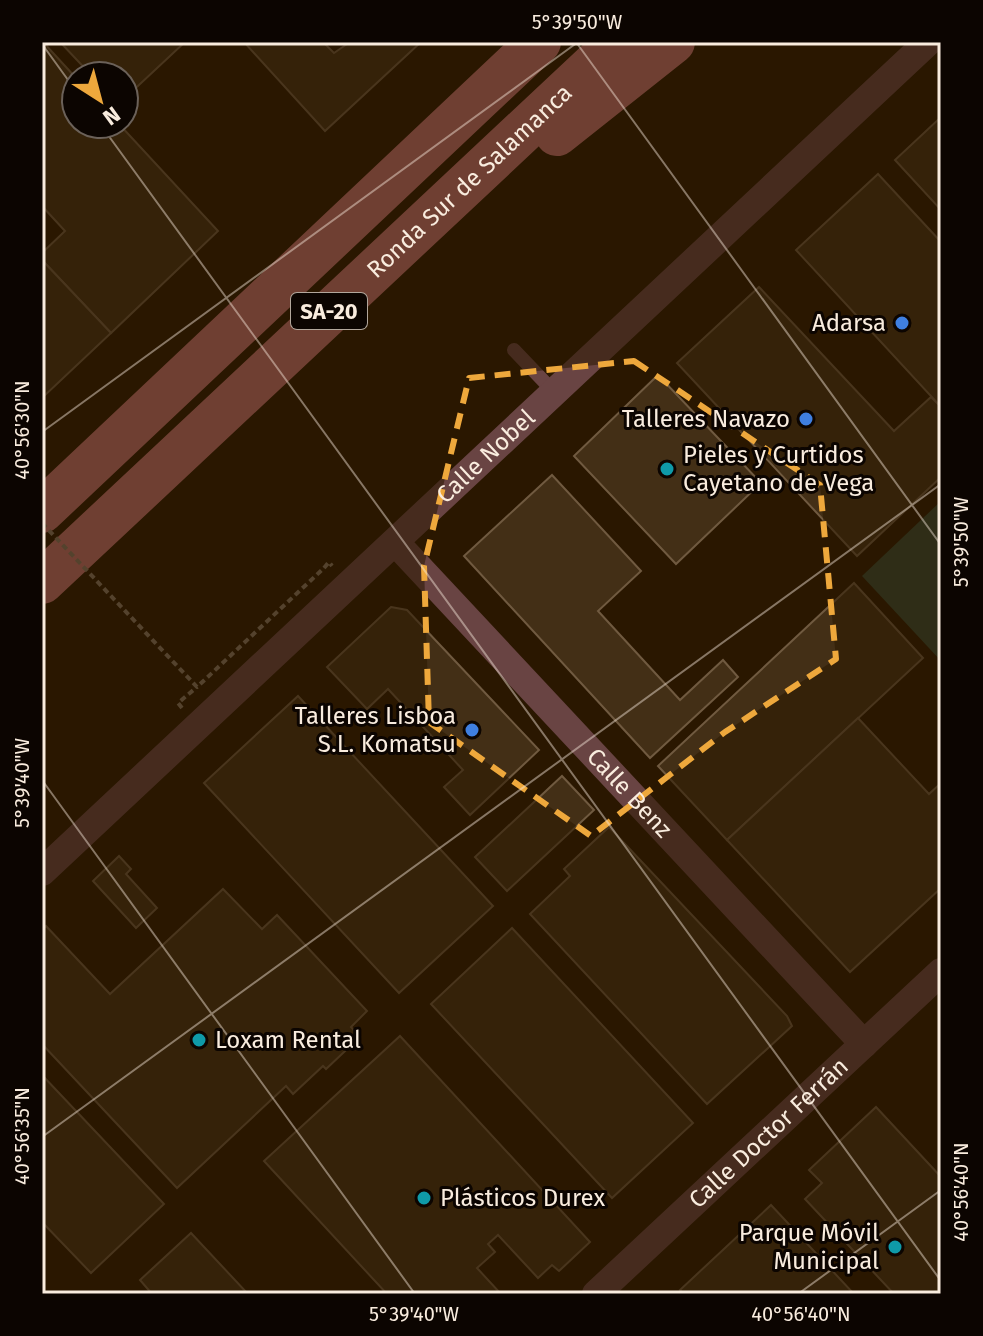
<svg xmlns="http://www.w3.org/2000/svg" width="983" height="1336" viewBox="0 0 983 1336" font-family="'Fira Sans',sans-serif">
<rect width="100%" height="100%" fill="#2a1700"/>
<path fill="#354833" d="M941,501V661L862,576Z"/>
<g fill="#432f16" stroke="#705a40" stroke-width="2">
<path d="M43,42L76,78V124H119L218,231L111,333L42,260V253L65,231L42,206Z"/>
<path d="M60,42H185L124,99V76H92Z"/>
<path d="M244,42H323L334,53L350,42H421L325,131Z"/>
<path d="M941,117V210L895,160Z"/>
<path d="M878,174L941,242V407L796,250Z"/>
<path d="M42,260L111,333L42,398Z"/>
<path d="M759,287L894,431L931,397L941,407V477L857,556L677,363Z"/>
<path d="M658,375L761,483L676,564L574,456Z"/>
<path d="M552,475L641,571L598,611L680,700L723,660L738,677L650,758L464,556Z"/>
<path d="M854,583L923,658L727,840L658,766Z"/>
<path d="M391,607L407,610L539,750L470,815L444,787L463,770L388,689L367,709L327,667Z"/>
<path d="M298,696L493,906L399,993L204,783Z"/>
<path d="M858,718L929,794L941,783V888L850,972L727,840Z"/>
<path d="M562,776L594,810L507,891L475,857Z"/>
<path d="M609,827L787,1016L792,1026L707,1104L530,914L570,876L564,869Z"/>
<path d="M119,856L131,869L126,874L157,908L136,928L93,881Z"/>
<path d="M223,889L262,929L277,915L367,1011L351,1027L360,1037L326,1069L323,1066L293,1094L286,1086L177,1188L42,1044V930L46,926L110,994Z"/>
<path d="M512,928L693,1123L612,1198L431,1004Z"/>
<path d="M400,1036L590,1242L559,1271L552,1265L538,1278L498,1235L488,1244L495,1252L477,1268L501,1294H387L264,1161Z"/>
<path d="M42,1075L164,1204L91,1273L42,1222Z"/>
<path d="M876,1107L941,1177V1294H894L805,1199L822,1183L809,1170Z"/>
<path d="M771,1205L854,1294H684L680,1290Z"/>
<path d="M191,1233L248,1294H152L140,1280Z"/>
</g>
<g fill="none" stroke-linecap="round" stroke-linejoin="round">
<g stroke="#877764" stroke-width="4" stroke-dasharray="6 4" stroke-linecap="butt">
<path d="M324,568L329,562L332,566"/>
<path d="M182,708L178,703L197,687"/>
</g>
<path stroke="#694443" stroke-width="14" d="M514,350L555,393"/>
<g stroke="#694443" stroke-width="28">
<path id="s1" d="M396,543L864,1044"/>
<path id="s2" d="M42,872L928,42"/>
<path id="s3" d="M596,1294L941,972"/>
</g>
<g stroke="#c47070" stroke-width="44">
<path d="M557,134L673,42"/>
<path d="M42,511L539,42"/>
<path id="s4" d="M42,582L618,42"/>
</g>
<path stroke="#877764" stroke-width="4" stroke-dasharray="6 4" stroke-linecap="butt" d="M42,523L197,687L324,568"/>
</g>
<path d="M0 0H983V1336H0ZM634,361L820,485L836,659L725,732L591,836L429,722L424,566L469,378Z" fill="#2a1700" fill-opacity=".55" fill-rule="evenodd"/>
<path fill="none" stroke="#eea83c" stroke-width="6" stroke-dasharray="16 10" stroke-linejoin="round" d="M634,361L820,485L836,659L725,732L591,836L429,722L424,566L469,378Z"/>
<path fill="none" stroke="#f9ecde" stroke-width="2" stroke-opacity="0.45" d="M576,42L941,545M42,44L76,91M100,124L941,1281M42,432L578,42M42,780L415,1294M42,1137L941,484M798,1294L941,1190"/>
<g fill="#3f7fe0" stroke="#0c0501" stroke-width="3">
<circle cx="902" cy="323" r="8"/>
<circle cx="806" cy="419" r="8"/>
<circle cx="472" cy="730" r="8"/>
</g>
<g fill="#0f9aa8" stroke="#0c0501" stroke-width="3">
<circle cx="667" cy="469" r="8"/>
<circle cx="199" cy="1040" r="8"/>
<circle cx="424" cy="1198" r="8"/>
<circle cx="895" cy="1247" r="8"/>
</g>
<g text-anchor="middle" dominant-baseline="central" stroke-width="6" stroke-linejoin="round" paint-order="stroke">
<rect fill="#0c0501" stroke="#b2a79c" stroke-width="2" x="291" y="293" width="76" height="36" rx="6"/>
<g font-size="22" font-weight="bold" fill="#f9ecde">
<text x="329" y="311">SA-20</text>
</g>
<g font-size="24" fill="#f9ecde" stroke="#0c0501">
<text stroke="none"><textPath href="#s4" startOffset="586">Ronda Sur de Salamanca</textPath></text>
<text stroke="none"><textPath href="#s2" startOffset="608">Calle Nobel</textPath></text>
<text stroke="none"><textPath href="#s1" startOffset="342">Calle Benz</textPath></text>
<text stroke="none"><textPath href="#s3" startOffset="236">Calle Doctor Ferrán</textPath></text>
</g>
<g font-size="24" fill="#f9ecde" stroke="#0c0501" text-anchor="end">
<text x="886" y="323">Adarsa</text>
<text x="790" y="419">Talleres Navazo</text>
<text x="683" y="455" text-anchor="start">Pieles y Curtidos<tspan x="683" dy="28">Cayetano de Vega</tspan></text>
<text x="456" y="716">Talleres Lisboa<tspan x="456" dy="28">S.L. Komatsu</tspan></text>
<text x="215" y="1040" text-anchor="start">Loxam Rental</text>
<text x="440" y="1198" text-anchor="start">Plásticos Durex</text>
<text x="879" y="1233">Parque Móvil<tspan x="879" dy="28">Municipal</tspan></text>
</g>
</g>
<rect width="983" height="1336" fill="none" stroke="#0c0501" stroke-width="88"/>
<g transform="translate(100 100) rotate(144)"><circle r="38" fill="#0c0501" stroke="#6b6159" stroke-width="2"/>
<path d="M0-6L14 30L0 20L-14 30Z" fill="#eea83c"/>
<text y="-12" font-size="22" font-weight="bold" text-anchor="middle" fill="#f9ecde">N</text>
</g>
<rect x="44" y="44" width="895" height="1248" fill="none" stroke="#f9ecde" stroke-width="3"/>
<g font-size="20" text-anchor="middle" fill="#f9ecde">
<text x="577" y="29">5°39'50"W</text>
<text transform="translate(22 430) rotate(-90)" y="7">40°56'30"N</text>
<text transform="translate(961 542) rotate(-90)" y="7">5°39'50"W</text>
<text transform="translate(22 783) rotate(-90)" y="7">5°39'40"W</text>
<text transform="translate(22 1136) rotate(-90)" y="7">40°56'35"N</text>
<text transform="translate(961 1192) rotate(-90)" y="7">40°56'40"N</text>
<text x="414" y="1321">5°39'40"W</text>
<text x="801" y="1321">40°56'40"N</text>
</g>
</svg>
